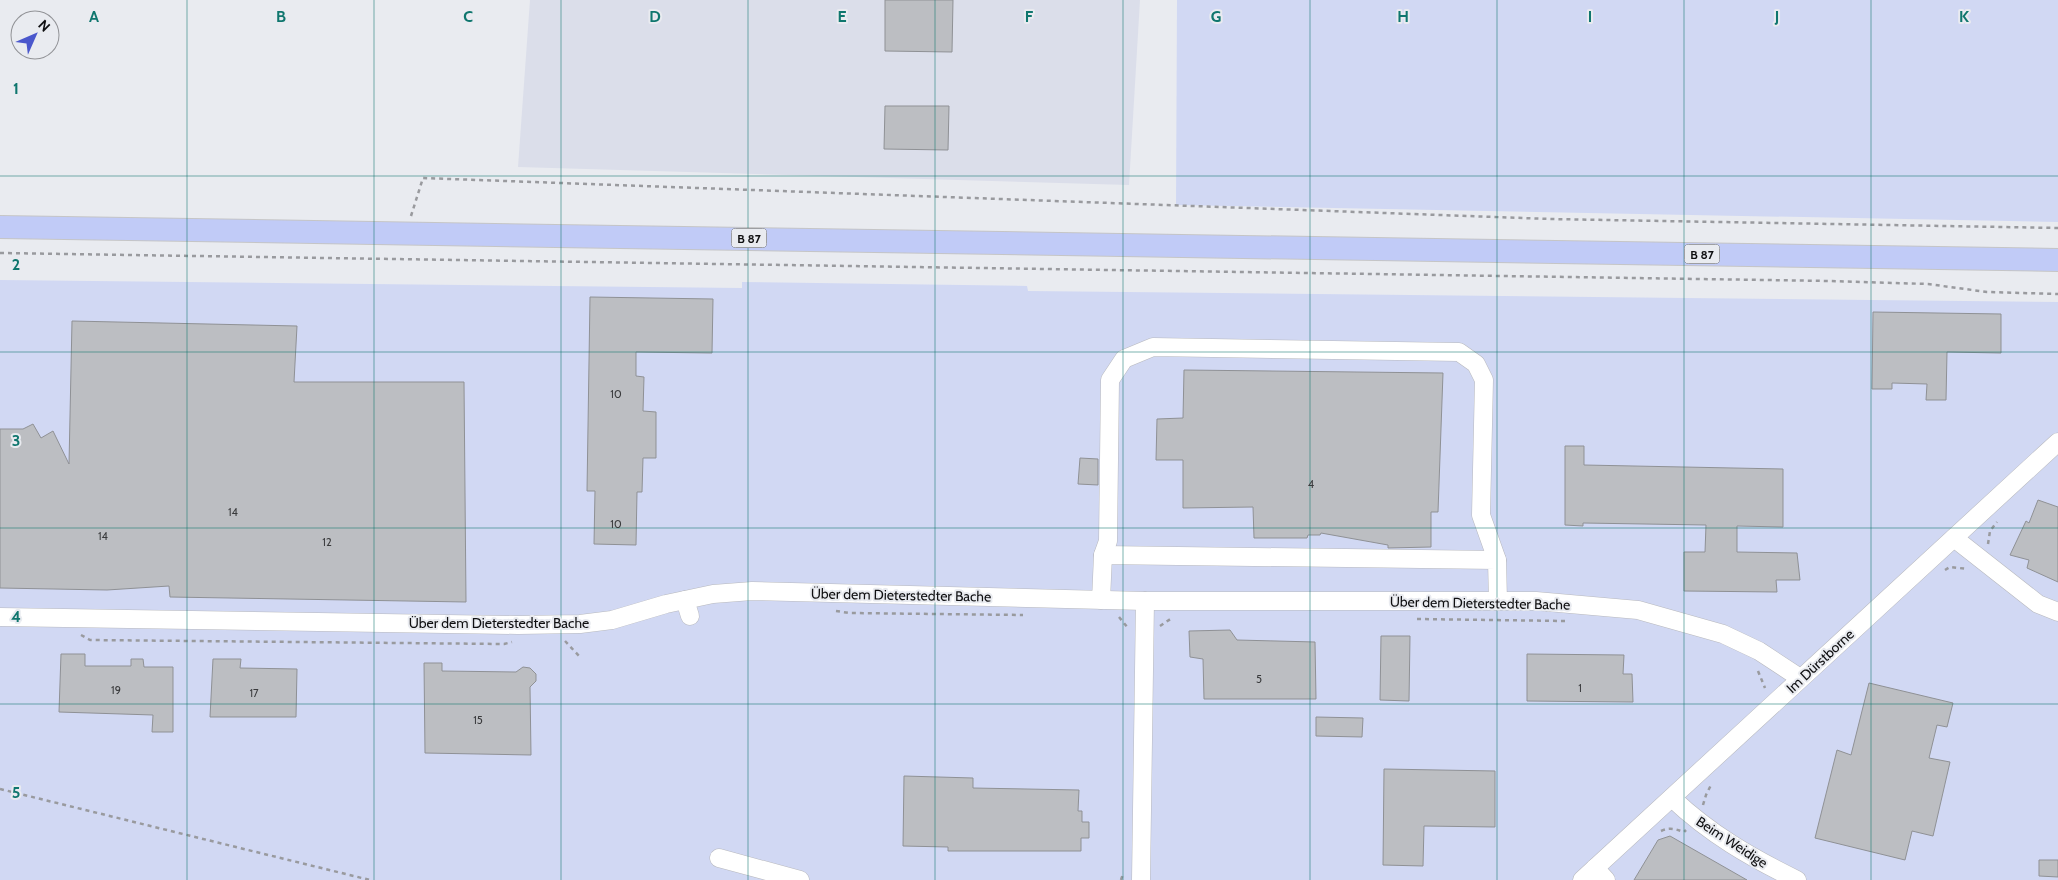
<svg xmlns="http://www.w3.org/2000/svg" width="2058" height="880" viewBox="0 0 2058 880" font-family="Cabin,sans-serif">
<rect width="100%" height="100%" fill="#e9ebf0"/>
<path fill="#dbdeea" d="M530,0H1140L1129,185L518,167Z"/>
<g fill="#d1d8f3">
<path d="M1177,0H2058V222L1176,205Z"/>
<path d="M0,280L742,288V282L1027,286L1028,291L2058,302V880H0Z"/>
</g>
<g fill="#bcbec2" stroke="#8f9195">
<path d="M885,0H953L952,52L885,51Z"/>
<path d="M885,106H949L948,150L884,149Z"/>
<path d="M590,297L713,299L712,353L636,352V376L644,377L643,411L656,412V458H643L642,492H637L636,545L594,544L595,491H587Z"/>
<path d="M1873,312L2001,314V353L1947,352L1946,400H1926L1927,384L1892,383V389H1872Z"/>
<path d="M72,321L297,326L294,382H464L466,602L170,597L169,586L107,590L0,588V429H23L33,424L41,438L53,431L69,464Z"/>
<path d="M1184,370L1443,373L1438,512H1431V547L1388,548V545L1321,533L1320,535H1308L1307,538H1254L1253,507L1183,508V460H1156L1157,419L1183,418Z"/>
<path d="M1565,446H1584V465L1783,469V527L1737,526V552L1797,553L1800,580H1776L1777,592L1684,591V552H1705L1706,525L1583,523V526L1565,525Z"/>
<path d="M1080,458L1098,459V485L1078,484Z"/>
<path d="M2038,500L2058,507V582L2027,568L2029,560L2010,555L2026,521L2029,523Z"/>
<path d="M1230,630L1237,640L1315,642L1316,699H1204L1203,659L1190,657L1189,631Z"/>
<path d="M1381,636H1410L1409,701L1380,700Z"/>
<path d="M61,654H85V666H131V659H143L144,667H173V732H152L153,715L59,712Z"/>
<path d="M1527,654L1624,655L1623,674H1632L1633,702L1527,701Z"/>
<path d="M213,659H241L240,668L297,669L296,717H210Z"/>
<path d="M424,663H442V671L516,672L523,667L530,668L536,674V681L530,687L531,755L425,753Z"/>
<path d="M1869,683L1953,703L1947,727L1937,725L1929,758L1950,762L1933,836L1912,831L1905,860L1815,838L1837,750L1851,755Z"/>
<path d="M1316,717L1363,718L1362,737L1316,736Z"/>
<path d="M1384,769L1495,771V827L1424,826L1423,866L1383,865Z"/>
<path d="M904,776L973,778V788L1079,790L1078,811H1082V822H1089V838H1081V851H948V847L903,846Z"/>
<path d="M1670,836L1747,880H1634L1658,840Z"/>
<path d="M2039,860H2058V877L2039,876Z"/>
</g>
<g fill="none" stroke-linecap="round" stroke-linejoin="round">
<g stroke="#b8b9be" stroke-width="19">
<g id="minor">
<path d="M1954,538L2038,604L2058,612"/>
<path d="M1103,555L1108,541L1110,380L1124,359L1153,347L1459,352L1476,364L1484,380L1481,515L1497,560"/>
<path d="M685,600L690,616"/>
<path d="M1101,600L1103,555L1497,560L1498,601"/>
<path d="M0,617L518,625L580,624L612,620L666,604L713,594L752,591L1145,601H1536L1638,610L1723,634L1759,651L1800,678"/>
<path d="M1672,798C1710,834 1750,857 1797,880"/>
<path d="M719,858L800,880"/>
<path d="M1595,868L1606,880"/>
<path d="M1141,880L1145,601"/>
<path d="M1582,880L2058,442"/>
</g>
</g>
<g stroke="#c5c5c6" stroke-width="24">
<path id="major" d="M0,227L2058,260"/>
</g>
<g stroke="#999a9e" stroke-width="2.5" stroke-dasharray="4 4" stroke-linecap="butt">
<path d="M411,216L423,178L1550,219L2058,228"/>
<path d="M0,253L1830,281L1928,284L1987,292L2058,294"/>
<path d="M1988,544L1990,531L1997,522"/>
<path d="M1945,570L1950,567L1968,569"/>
<path d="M836,611L849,613L1023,615"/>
<path d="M1119,617L1128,628"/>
<path d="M1417,619L1566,621"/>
<path d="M1160,626L1172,618"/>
<path d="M81,635L90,640L504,644L512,642"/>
<path d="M565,641L580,657"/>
<path d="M1758,671L1765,688"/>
<path d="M0,789L370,880"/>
<path d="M1703,805L1706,795L1711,785"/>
<path d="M1661,831C1670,827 1675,829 1684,832L1686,830"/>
<path d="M1121,880L1123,874"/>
</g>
<use href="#minor" stroke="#fff" stroke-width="18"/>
<use href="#major" stroke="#c1cbf7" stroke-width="22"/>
</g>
<path fill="none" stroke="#0f766e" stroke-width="1" stroke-opacity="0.55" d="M187,0V880M374,0V880M561,0V880M748,0V880M935,0V880M1123,0V880M1310,0V880M1497,0V880M1684,0V880M1871,0V880M0,176H2058M0,352H2058M0,528H2058M0,704H2058"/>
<g text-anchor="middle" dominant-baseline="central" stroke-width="4" stroke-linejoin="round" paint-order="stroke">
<g font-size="11" fill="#3a3b3d">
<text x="616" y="394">10</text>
<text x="1311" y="484">4</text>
<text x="233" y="512">14</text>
<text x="616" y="524">10</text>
<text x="103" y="536">14</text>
<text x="327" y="542">12</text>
<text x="1259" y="679">5</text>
<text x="1580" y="688">1</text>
<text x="116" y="690">19</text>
<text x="254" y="693">17</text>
<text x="478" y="720">15</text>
</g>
<g fill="#e9ebf0" stroke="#505154" stroke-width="1">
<rect x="731.5" y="228.5" width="35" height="19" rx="4"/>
<rect x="1684.5" y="244.5" width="35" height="19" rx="4"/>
</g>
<g font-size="12" font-weight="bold" fill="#0f0f11">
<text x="749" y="238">B 87</text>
<text x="1702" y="254">B 87</text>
</g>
<g font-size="14" fill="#0f0f11" stroke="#e9ebf0">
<text transform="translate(901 595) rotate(1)">Über dem Dieterstedter Bache</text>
<text transform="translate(1480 603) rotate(1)">Über dem Dieterstedter Bache</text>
<text x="499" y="623">Über dem Dieterstedter Bache</text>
<text transform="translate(1820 661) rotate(-43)">Im Dürstborne</text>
<text transform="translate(1732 842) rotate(33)">Beim Weidige</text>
</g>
</g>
<g font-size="16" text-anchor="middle" font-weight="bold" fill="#0f766e" stroke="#e9ebf0" stroke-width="4" stroke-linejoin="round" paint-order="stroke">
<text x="94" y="22">A</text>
<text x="281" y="22">B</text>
<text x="468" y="22">C</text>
<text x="655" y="22">D</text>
<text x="842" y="22">E</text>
<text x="1029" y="22">F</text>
<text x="1216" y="22">G</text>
<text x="1403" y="22">H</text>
<text x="1590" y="22">I</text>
<text x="1777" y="22">J</text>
<text x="1964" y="22">K</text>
<text x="16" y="94">1</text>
<text x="16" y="270">2</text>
<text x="16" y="446">3</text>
<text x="16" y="622">4</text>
<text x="16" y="798">5</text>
</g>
<g transform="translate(35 35) rotate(45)"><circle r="24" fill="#e9ebf0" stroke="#929397"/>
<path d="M0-4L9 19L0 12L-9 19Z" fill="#4a57cc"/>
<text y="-8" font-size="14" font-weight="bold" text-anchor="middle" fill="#0f0f11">N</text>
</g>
</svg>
